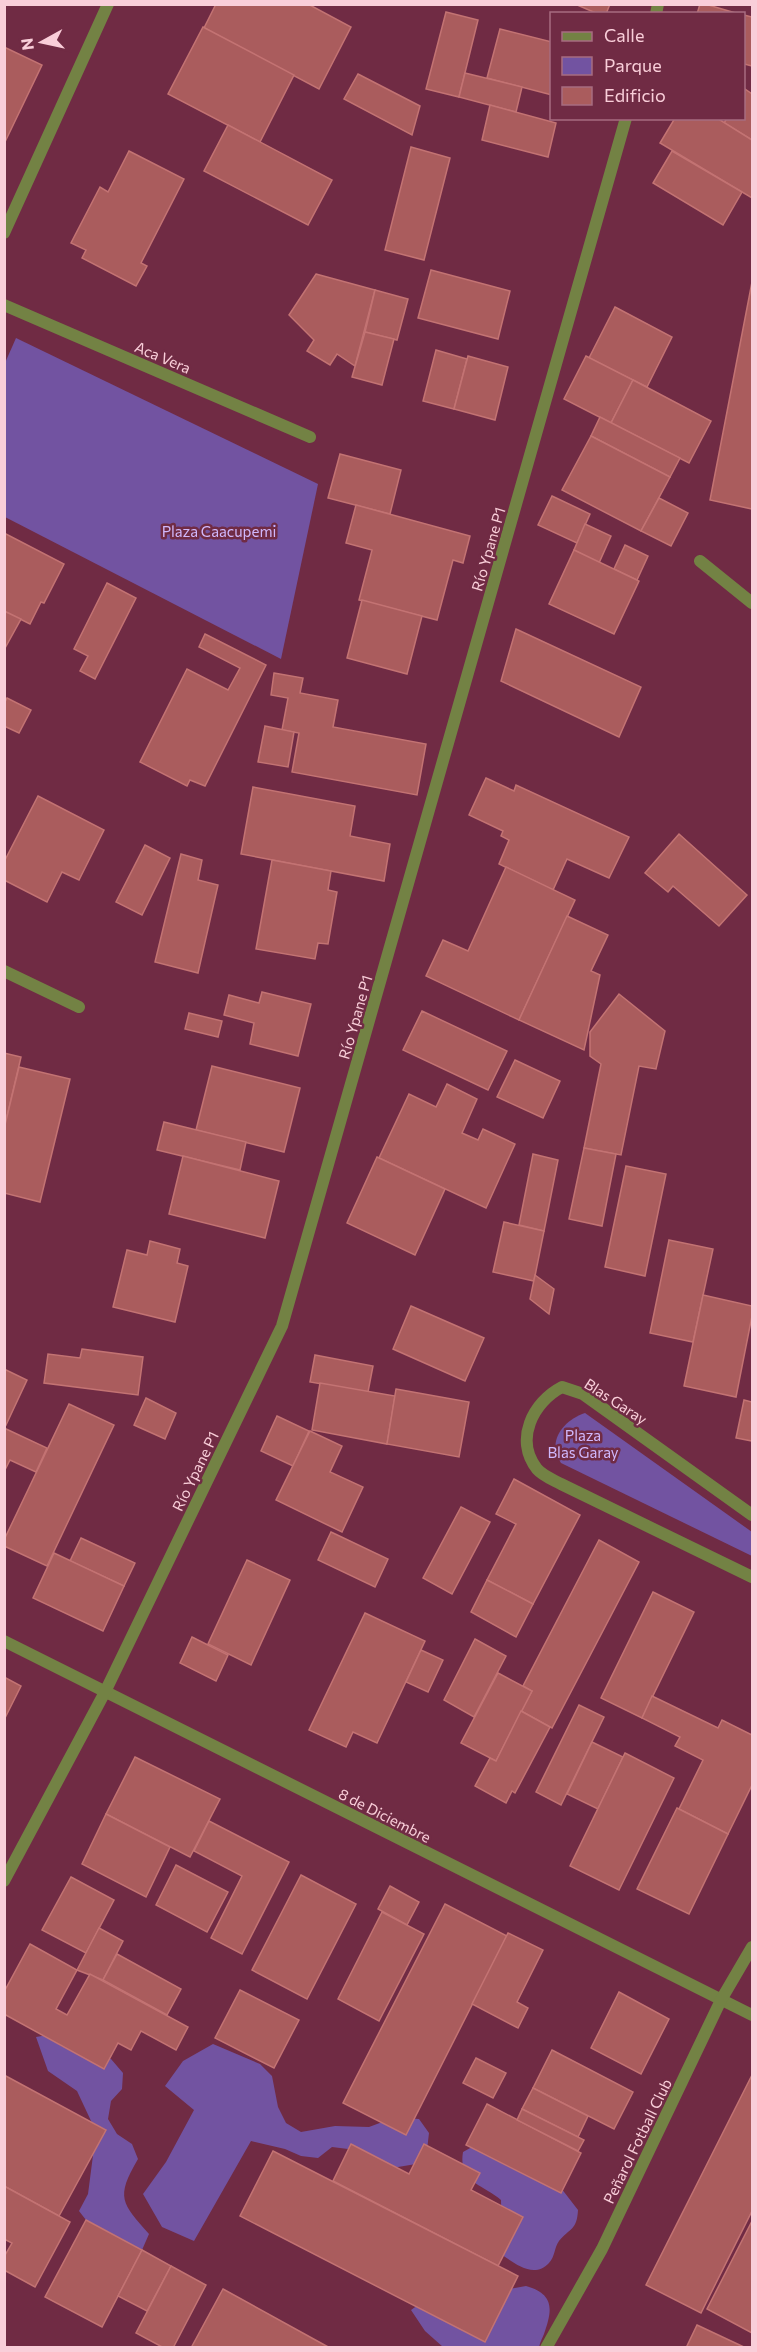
<svg xmlns="http://www.w3.org/2000/svg" width="757" height="2352" viewBox="0 0 757 2352" font-family="Commissioner,sans-serif">
<rect width="100%" height="100%" fill="#702b44"/>
<g fill="#7253a1">
<path d="M16,338L318,484L281,659L5,517V363Z"/>
<path d="M585,1413L752,1532V1556L561,1463C546,1441 564,1420 585,1413Z"/>
<path d="M48,2035L61,2046L78,2051L96,2053L111,2059L123,2073L122,2089L111,2101L108,2119L117,2134L132,2144L138,2159C115,2198 122,2203 149,2234L142,2250L91,2239L86,2220L79,2211L88,2194L95,2140L92,2123L77,2091L48,2071L36,2037Z"/>
<path d="M213,2044L260,2064L272,2076L278,2107L286,2123L301,2132L335,2126L369,2127L385,2121L403,2118L419,2119L429,2133L427,2150L416,2164L398,2167L378,2166L363,2160L348,2149L332,2147L318,2158L301,2156L285,2149L251,2141L194,2241L162,2227L143,2194L166,2162L194,2110L165,2086L183,2061Z"/>
<path d="M472,2147L561,2188L578,2210C577,2230 570,2228 559,2241C554,2248 555,2257 549,2263C534,2279 516,2264 502,2255L501,2200C482,2184 458,2182 463,2152Z"/>
<path d="M526,2286C554,2294 553,2309 544,2334C542,2339 540,2342 539,2348L443,2347L425,2331L411,2310L418,2305Z"/>
</g>
<g fill="#aa5c5d" stroke="#c37373" stroke-width="1.5">
<path d="M216,4H308L351,27L319,89L204,28Z"/>
<path d="M575,4H610L606,14H598Z"/>
<path d="M700,4H705L739,14H697Z"/>
<path d="M446,12L478,20L459,97L426,89Z"/>
<path d="M744,15L752,17V66L744,64Z"/>
<path d="M203,27L294,75L260,142L168,94Z"/>
<path d="M500,29L552,42V95L487,78Z"/>
<path d="M4,47L42,65L4,144Z"/>
<path d="M465,73L522,87L516,112L459,97Z"/>
<path d="M358,74L420,106L412,135L344,99Z"/>
<path d="M745,89L752,94V140L724,123L727,118H744Z"/>
<path d="M490,105L556,123L548,157L482,140Z"/>
<path d="M675,118H717L752,140V198L660,143Z"/>
<path d="M228,125L332,180L308,225L204,171Z"/>
<path d="M411,147L450,158L424,260L385,250Z"/>
<path d="M129,151L184,179L141,263L147,266L136,286L82,258L86,250L71,243L100,187L108,192Z"/>
<path d="M672,151L742,192L723,225L653,183Z"/>
<path d="M431,270L510,291L498,339L418,318Z"/>
<path d="M316,274L375,290L355,366L337,354L330,365L307,351L314,340L289,315Z"/>
<path d="M752,282V509L710,500Z"/>
<path d="M375,290L408,299L397,340L365,332Z"/>
<path d="M615,307L672,337L647,387L589,358Z"/>
<path d="M365,332L394,339L382,385L352,377Z"/>
<path d="M436,350L467,359L454,409L423,401Z"/>
<path d="M468,356L508,367L495,420L454,409Z"/>
<path d="M586,356L633,380L611,423L564,399Z"/>
<path d="M633,380L711,421L689,463L611,423Z"/>
<path d="M600,417L680,458L670,477L591,436Z"/>
<path d="M591,436L670,477L641,531L562,490Z"/>
<path d="M340,454L401,470L390,514L328,498Z"/>
<path d="M552,496L590,514L577,543L538,525Z"/>
<path d="M659,498L688,513L671,546L641,531Z"/>
<path d="M356,505L470,536L463,563L453,560L437,620L359,600L372,550L346,543Z"/>
<path d="M585,524L611,536L599,563L574,550Z"/>
<path d="M4,533L64,564L44,603L41,602L30,624L4,611Z"/>
<path d="M625,545L648,556L637,580L614,569Z"/>
<path d="M574,550L639,581L614,634L549,604Z"/>
<path d="M107,583L136,598L95,679L80,671L88,656L74,649Z"/>
<path d="M362,600L422,616L407,674L347,658Z"/>
<path d="M4,611L21,619L4,650Z"/>
<path d="M516,629L641,687L619,737L501,681Z"/>
<path d="M205,634L266,665L205,786L190,780L187,786L140,762L187,669L228,690L240,668L199,647Z"/>
<path d="M274,673L303,678L300,693L338,700L333,727L426,744L417,795L292,772L299,733L282,730L288,698L271,695Z"/>
<path d="M7,698L31,710L19,733L4,726V704Z"/>
<path d="M265,726L294,732L288,767L258,762Z"/>
<path d="M486,778L514,791L516,785L629,837L609,878L567,859L553,890L499,864L509,840L501,836L503,831L469,815Z"/>
<path d="M253,787L355,806L350,836L390,844L384,881L241,854Z"/>
<path d="M38,796L104,830L79,880L62,872L47,902L4,880V862Z"/>
<path d="M679,834L747,895L719,926L673,886L668,892L645,873Z"/>
<path d="M145,845L170,858L142,915L116,902Z"/>
<path d="M181,854L202,860L198,880L218,885L198,973L155,962Z"/>
<path d="M272,860L331,871L328,890L337,892L328,944L318,943L315,959L256,949Z"/>
<path d="M506,867L575,900L519,1020L426,976L443,940L468,951Z"/>
<path d="M567,916L608,935L591,971L600,975L584,1050L519,1020Z"/>
<path d="M262,992L311,1004L298,1056L250,1044L254,1023L224,1015L229,995L259,1003Z"/>
<path d="M619,994L665,1031L656,1069L639,1066L621,1155L584,1148L601,1064L590,1056V1032Z"/>
<path d="M422,1011L507,1051L488,1090L403,1050Z"/>
<path d="M189,1013L222,1021L218,1037L185,1029Z"/>
<path d="M4,1053L21,1057L4,1129Z"/>
<path d="M515,1060L560,1081L543,1118L497,1097Z"/>
<path d="M212,1066L300,1088L284,1152L196,1130Z"/>
<path d="M19,1067L70,1079L40,1202L4,1193V1129Z"/>
<path d="M447,1084L477,1099L462,1133L478,1140L483,1129L515,1144L486,1208L379,1158L409,1094L436,1107Z"/>
<path d="M164,1122L246,1142L240,1170L157,1150Z"/>
<path d="M584,1148L616,1154L602,1226L569,1219Z"/>
<path d="M533,1154L558,1160L544,1231L519,1225Z"/>
<path d="M183,1156L279,1181L265,1238L169,1214Z"/>
<path d="M377,1157L445,1189L415,1255L347,1223Z"/>
<path d="M626,1166L666,1174L645,1276L605,1267Z"/>
<path d="M504,1222L544,1231L534,1281L493,1272Z"/>
<path d="M669,1240L713,1249L693,1342L650,1333Z"/>
<path d="M150,1241L180,1249L177,1263L188,1266L175,1322L113,1307L127,1250L147,1255Z"/>
<path d="M535,1275L554,1289L549,1314L530,1299Z"/>
<path d="M703,1295L752,1306V1316L736,1397L684,1386Z"/>
<path d="M411,1306L484,1338L465,1381L393,1349Z"/>
<path d="M82,1349L143,1357L138,1395L44,1383L48,1354L80,1358Z"/>
<path d="M315,1355L373,1366L368,1392L310,1382Z"/>
<path d="M4,1369L27,1380L6,1425L4,1424Z"/>
<path d="M320,1383L395,1396L387,1444L312,1430Z"/>
<path d="M396,1389L469,1402L459,1457L387,1444Z"/>
<path d="M146,1398L176,1413L165,1439L134,1425Z"/>
<path d="M744,1400L752,1402V1441L736,1438Z"/>
<path d="M69,1404L114,1425L47,1566L4,1546V1540Z"/>
<path d="M277,1416L309,1431L293,1466L261,1451Z"/>
<path d="M4,1428L47,1448L36,1472L10,1460L4,1472Z"/>
<path d="M310,1431L342,1446L330,1472L363,1487L342,1532L276,1500Z"/>
<path d="M514,1479L580,1515L533,1604L487,1580L516,1524L496,1514Z"/>
<path d="M461,1507L490,1522L452,1594L423,1578Z"/>
<path d="M331,1532L388,1559L375,1587L318,1560Z"/>
<path d="M81,1538L135,1563L124,1586L70,1561Z"/>
<path d="M599,1540L639,1562L552,1728L521,1711L532,1691L523,1686Z"/>
<path d="M54,1553L124,1586L103,1631L33,1598Z"/>
<path d="M247,1560L290,1580L251,1665L208,1644Z"/>
<path d="M487,1580L533,1604L516,1637L471,1612Z"/>
<path d="M653,1592L694,1612L642,1718L601,1698Z"/>
<path d="M365,1613L425,1641L377,1743L353,1732L346,1747L309,1730Z"/>
<path d="M192,1637L228,1655L216,1681L180,1663Z"/>
<path d="M475,1639L506,1656L474,1717L444,1700Z"/>
<path d="M421,1650L443,1660L428,1692L406,1682Z"/>
<path d="M498,1673L532,1691L496,1761L461,1743Z"/>
<path d="M4,1677L21,1686L4,1720Z"/>
<path d="M652,1696L718,1728L722,1720L752,1735V1785L728,1834L679,1809L703,1760L675,1746L680,1737L642,1718Z"/>
<path d="M579,1705L604,1717L561,1805L536,1792Z"/>
<path d="M521,1711L550,1727L515,1793L512,1791L506,1803L475,1786L490,1758L496,1761Z"/>
<path d="M592,1742L623,1757L598,1809L567,1794Z"/>
<path d="M625,1753L674,1778L619,1890L570,1866Z"/>
<path d="M135,1757L220,1799L190,1857L106,1814Z"/>
<path d="M677,1808L728,1834L689,1914L637,1889Z"/>
<path d="M106,1814L170,1847L146,1897L82,1864Z"/>
<path d="M209,1821L289,1862L242,1954L211,1938L242,1876L194,1851Z"/>
<path d="M176,1865L228,1892L207,1932L156,1905Z"/>
<path d="M301,1875L356,1904L307,1999L252,1970Z"/>
<path d="M71,1877L114,1900L86,1953L42,1930Z"/>
<path d="M390,1886L419,1902L407,1925L378,1909Z"/>
<path d="M445,1904L507,1936L406,2135L343,2103Z"/>
<path d="M382,1912L424,1934L379,2021L338,1999Z"/>
<path d="M99,1928L123,1941L103,1980L77,1970Z"/>
<path d="M508,1933L543,1950L517,2002L528,2008L518,2028L472,2004Z"/>
<path d="M30,1944L77,1970L56,2009L67,2015L90,1974L188,2027L176,2050L141,2031L131,2050L118,2043L104,2069L4,2014V1992Z"/>
<path d="M117,1954L181,1989L167,2015L103,1980Z"/>
<path d="M240,1990L299,2020L274,2068L215,2038Z"/>
<path d="M619,1992L669,2019L641,2074L591,2048Z"/>
<path d="M552,2050L633,2092L614,2129L533,2088Z"/>
<path d="M476,2058L506,2073L493,2098L463,2083Z"/>
<path d="M4,2075L106,2130L59,2216L4,2186Z"/>
<path d="M752,2075V2211L701,2313L646,2285Z"/>
<path d="M533,2088L588,2116L578,2137L522,2109Z"/>
<path d="M487,2104L581,2153L561,2193L466,2145Z"/>
<path d="M522,2109L584,2140L578,2151L517,2120Z"/>
<path d="M351,2144L409,2174L424,2144L480,2173L471,2190L523,2217L498,2266L333,2181Z"/>
<path d="M273,2151L518,2276L485,2342L240,2216Z"/>
<path d="M4,2186L70,2222L35,2287L4,2270V2257L12,2243L4,2239Z"/>
<path d="M86,2220L142,2250L102,2327L45,2297Z"/>
<path d="M752,2221V2333L707,2309Z"/>
<path d="M142,2250L171,2266L147,2311L118,2296Z"/>
<path d="M171,2266L206,2285L173,2348H164L136,2333Z"/>
<path d="M223,2289L330,2348H191Z"/>
<path d="M697,2325L746,2348H686Z"/>
</g>
<g fill="none" stroke-linecap="round" stroke-linejoin="round">
<path stroke="#738244" stroke-width="12" d="M700,561L752,603"/>
<g stroke="#738244" stroke-width="12">
<path d="M656,14L658,4"/>
<path d="M4,233L108,4"/>
<path d="M4,305L310,437"/>
<path d="M4,971L79,1007"/>
<path d="M752,1515L583,1394L562,1387C533,1402 514,1440 537,1469C543,1476 554,1480 561,1484L752,1577"/>
<path d="M4,1641L752,2015"/>
<path d="M4,1881L105,1692L282,1326L626,118"/>
<path d="M546,2348L602,2249L721,2000L752,1947"/>
</g>
</g>
<g text-anchor="middle" dominant-baseline="central" stroke-width="5" stroke-linejoin="round" paint-order="stroke">
<g font-size="15" fill="#f9ced9" stroke="#702b44">
<text transform="translate(163 357) rotate(23)">Aca Vera</text>
<text transform="translate(488 549) rotate(-74)">Río Ypane P1</text>
<text transform="translate(355 1017) rotate(-74)">Río Ypane P1</text>
<text transform="translate(616 1401) rotate(33)">Blas Garay</text>
<text transform="translate(195 1471) rotate(-64)">Río Ypane P1</text>
<text transform="translate(385 1815) rotate(27)">8 de Diciembre</text>
<text transform="translate(637 2141) rotate(-64)">Peñarol Fotball Club</text>
</g>
<g font-size="15" fill="#d0b8fd" stroke="#702b44">
<text x="219" y="531">Plaza Caacupemi</text>
<text x="583" y="1435">Plaza<tspan x="583" dy="17">Blas Garay</tspan></text>
</g>
</g>
<rect width="757" height="2352" fill="none" stroke="#f9ced9" stroke-width="12"/>
<rect x="550" y="12" width="195" height="108" fill="#702b44" stroke="#a76c80" stroke-width="1.5"/>
<rect x="562" y="32" width="30" height="9" fill="#738244" stroke="#a76c80" stroke-width="1.5"/>
<text x="604" y="42" font-size="18" fill="#f9ced9">Calle</text>
<rect x="562" y="57" width="30" height="18" fill="#7253a1" stroke="#a76c80" stroke-width="1.5"/>
<text x="604" y="72" font-size="18" fill="#f9ced9">Parque</text>
<rect x="562" y="87" width="30" height="18" fill="#aa5c5d" stroke="#a76c80" stroke-width="1.5"/>
<text x="604" y="102" font-size="18" fill="#f9ced9">Edificio</text>
<g transform="translate(42 42) rotate(262)" stroke="#702b44" stroke-width="4.5" paint-order="stroke">
<path d="M0-4.5L10 22L0 15L-10 22Z" fill="#f9ced9"/>
<text y="-9" font-size="16" font-weight="bold" text-anchor="middle" fill="#f9ced9">N</text>
</g>
</svg>
